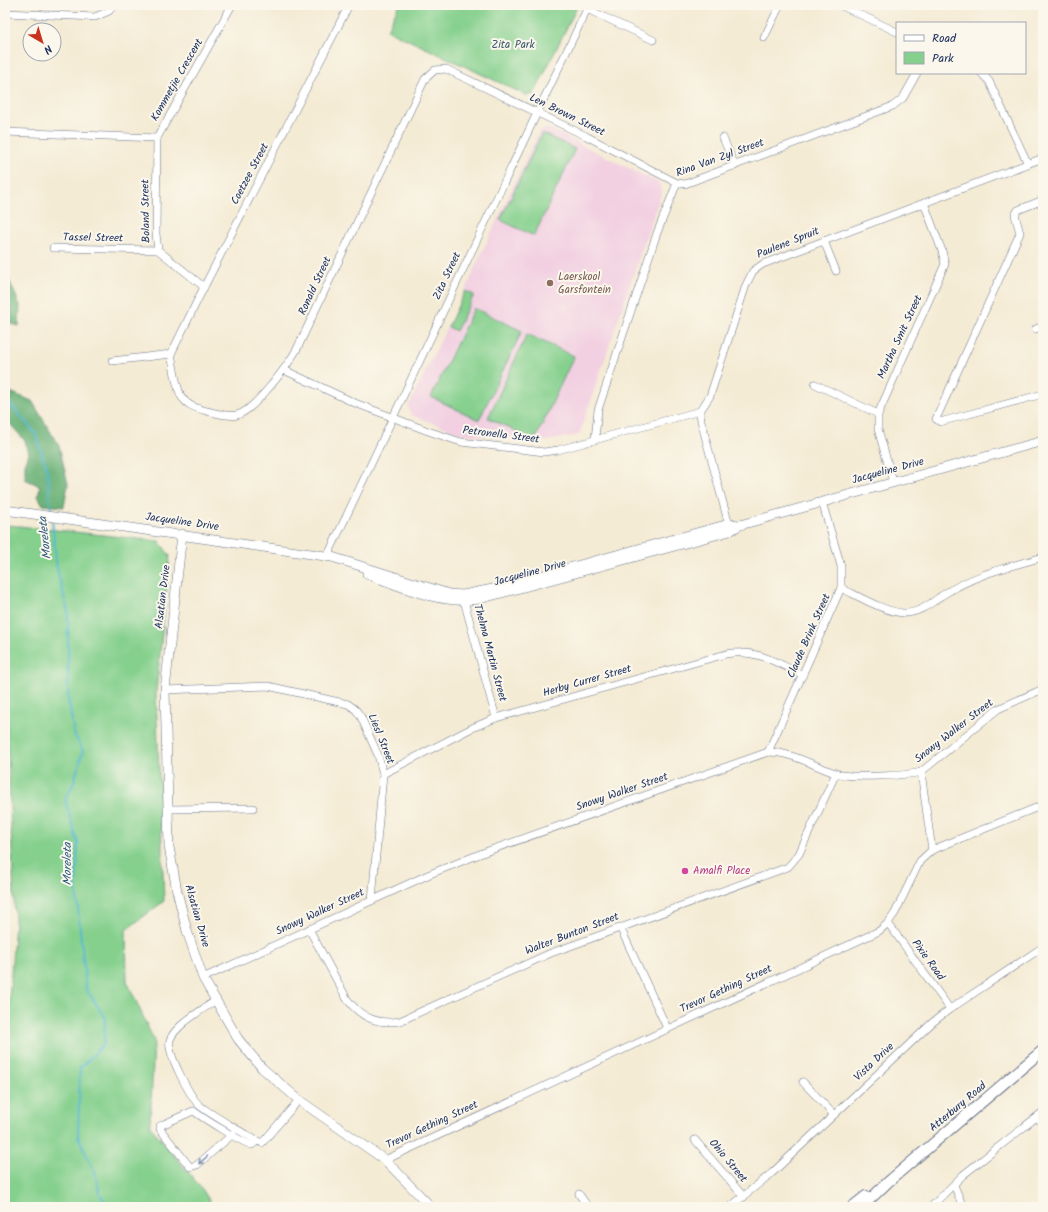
<svg xmlns="http://www.w3.org/2000/svg" width="1048" height="1212" viewBox="0 0 1048 1212" font-family="Kalam,sans-serif">
<rect width="100%" height="100%" fill="#fbf7ec"/>
<filter id="ink" filterUnits="userSpaceOnUse"><feTurbulence type="fractalNoise" baseFrequency=".025" numOctaves="2"/><feDisplacementMap in="SourceGraphic" scale="8" xChannelSelector="R" yChannelSelector="G"/><feConvolveMatrix kernelMatrix="1 2 1 2 8 2 1 2 1" color-interpolation-filters="sRGB"/></filter>
<filter id="wash" filterUnits="userSpaceOnUse"><feTurbulence type="fractalNoise" baseFrequency=".012" numOctaves="4" result="noise"/><feDisplacementMap in="SourceGraphic" scale="16" xChannelSelector="R" yChannelSelector="G"/><feGaussianBlur stdDeviation="0.9" result="paint"/><feColorMatrix in="noise" values="0 0 0 0 0 0 0 0 0 0 0 0 0 0 0 0 0 1.4 0 .05"/><feComposite in="paint" operator="in"/></filter>
<g filter="url(#wash)">
<rect width="100%" height="100%" fill="#f4ebd4"/>
<path fill="#f2cfe1" d="M548,128L659,183L662,191L579,435L546,441L463,434L411,415L408,407L474,272L473,271L539,131Z"/>
<g fill="#85d08d" stroke="#508076">
<path d="M399,5H578L534,94L526,95L387,30Z"/>
<path d="M542,133L575,149L534,236L500,220Z"/>
<path d="M465,291L474,295L456,331L448,327Z"/>
<path d="M474,308L522,331L479,420L431,397Z"/>
<path d="M527,334L574,356L535,440L488,418Z"/>
<path d="M9,525L159,541L170,556L156,692L164,901L126,930L127,981L154,1041L150,1126L202,1189L209,1200L210,1207H5V1054L15,922L5,684V529Z"/>
</g>
<g fill="#6cb278" stroke="#44706b">
<path d="M5,280H9L20,305L19,326L5,322Z"/>
<path d="M5,387L10,392L32,401L59,446L68,484L64,507L43,505L38,496L40,486L25,479V464L29,453L25,441L5,418Z"/>
</g>
<g fill="none" stroke-linecap="round" stroke-linejoin="round">
<g stroke="#53b6d2" stroke-width="2">
<path d="M5,398L35,433L47,469L51,513"/>
<path d="M52,520L57,569L68,612V698L74,734L83,751L73,785L65,800L78,843L76,889L86,989L105,1017L104,1044L80,1068L78,1136L95,1173L100,1194L107,1205L112,1207"/>
</g>
</g>
</g>
<g filter="url(#ink)">
<g fill="none" stroke-linecap="round" stroke-linejoin="round">
<g stroke="#677187" stroke-width="8">
<g id="street">
<path d="M840,5L897,32"/>
<path d="M587,9L653,40"/>
<path d="M5,13L95,17L109,11L114,5"/>
<path d="M764,38L780,5"/>
<path d="M981,73L989,81L1028,164"/>
<path d="M5,132L157,138"/>
<path d="M723,138L735,166"/>
<path d="M1043,200L1018,210L1015,215L1020,233L936,419L940,422L1043,394"/>
<path d="M824,241L836,271"/>
<path d="M53,248L158,250"/>
<path d="M204,287L158,250L156,234L157,138L232,5"/>
<path d="M1036,329L1043,326"/>
<path d="M171,354C174,367 175,383 181,396C187,406 196,408 207,411C216,413 228,417 237,415C254,411 288,365 297,349L425,79L435,70L446,69L586,136L677,183L685,184L893,106L903,98L917,73"/>
<path d="M171,354L204,287L349,5"/>
<path d="M112,361L171,354"/>
<path d="M284,370L355,403L428,431L461,442L544,452L558,450L700,411"/>
<path d="M815,384L878,414"/>
<path d="M595,439L598,410L657,233L677,183"/>
<path d="M893,482L878,429V414L945,264L942,251L924,203"/>
<path d="M730,529L701,421L700,411L710,396L746,285L753,271L763,264L1043,158"/>
<path d="M327,557L537,113L589,5"/>
<path d="M841,588C858,596 885,612 903,613C918,614 930,604 941,596C975,574 1005,568 1043,557"/>
<path d="M463,597L496,718"/>
<path d="M165,690L268,686L348,704L356,710L361,717L378,755L383,774L372,900"/>
<path d="M768,752L841,588V566L822,502"/>
<path d="M921,772L932,850"/>
<path d="M383,774L472,728L496,718L726,654C756,648 777,663 803,675"/>
<path d="M169,809L253,808"/>
<path d="M888,923L950,1009"/>
<path d="M620,927L667,1028"/>
<path d="M309,929L347,999C360,1017 378,1025 400,1021L551,953L788,867L799,854L836,773"/>
<path d="M203,978L430,874L485,852L768,752C792,752 816,767 838,774C852,778 906,776 921,772L998,709L1043,689"/>
<path d="M216,1000C204,1009 175,1025 170,1040C166,1052 190,1096 199,1105C207,1112 254,1140 262,1143L299,1100"/>
<path d="M803,1082L834,1115"/>
<path d="M1037,1117L1043,1124"/>
<path d="M233,1134L197,1165L190,1167L160,1129V1126L164,1124L193,1111L195,1112C206,1120 241,1142 252,1145L257,1141"/>
<path d="M695,1140L744,1197"/>
<path d="M385,1160L879,931L888,923L895,913L920,861L932,850L1043,805"/>
<path d="M954,1185L963,1207"/>
<path d="M579,1194L588,1207"/>
<path d="M730,1207L772,1173L933,1022L950,1009L1043,947"/>
<path d="M931,1207L963,1175L1043,1112"/>
</g>
</g>
<g stroke="#677187" stroke-width="10">
<g id="secondary">
<path d="M5,510L332,557L449,594L463,595L493,589L729,524L740,525"/>
<path d="M182,534L165,690L169,847L177,891L187,931L203,978L238,1039L262,1068L299,1100L385,1160L431,1207"/>
<path d="M367,574C402,587 441,605 479,599L730,531L740,525L1043,441"/>
</g>
</g>
<g stroke="#677187" stroke-width="12">
<g id="primary">
<path d="M852,1207L866,1196"/>
<path d="M862,1207L888,1182L1043,1050"/>
</g>
</g>
<use href="#street" stroke="#fff" stroke-width="7"/>
<use href="#secondary" stroke="#fff" stroke-width="9"/>
<use href="#primary" stroke="#fff" stroke-width="10"/>
</g>
<defs><path id="oneway-shaft" d="M-6 0H5M1.5-3L5.5 0L1.5 3" fill="none" stroke-width="1.6" stroke-linecap="round" stroke-linejoin="round"/></defs>
<use stroke="#8d97ae" href="#oneway-shaft" transform="translate(203 1160) rotate(139)"/>
</g>
<circle fill="#8d6e63" stroke="#fbf7ec" stroke-width="1.5" cx="550" cy="283" r="4"/>
<circle fill="#d1479c" stroke="#fbf7ec" stroke-width="1.5" cx="685" cy="871" r="4"/>
<g text-anchor="middle" dominant-baseline="central" stroke-width="4" stroke-linejoin="round" paint-order="stroke">
<g font-size="11" fill="#36576a" stroke="#fbf7ec">
<text x="513" y="45">Zita Park</text>
</g>
<g font-size="11" fill="#1b2f5e" stroke="#fbf7ec">
<text transform="translate(177 80) rotate(-60)">Kommetjie Crescent</text>
<text transform="translate(567 115) rotate(26)">Len Brown Street</text>
<text transform="translate(720 158) rotate(-20)">Rina Van Zyl Street</text>
<text transform="translate(250 174) rotate(-62)">Coetzee Street</text>
<text transform="translate(146 211) rotate(-91)">Boland Street</text>
<text transform="translate(93 238) rotate(1)">Tassel Street</text>
<text transform="translate(788 243) rotate(-22)">Paulene Spruit</text>
<text transform="translate(447 276) rotate(-65)">Zita Street</text>
<text transform="translate(315 286) rotate(-65)">Ronald Street</text>
<text transform="translate(900 337) rotate(-65)">Martha Smit Street</text>
<text transform="translate(501 435) rotate(7)">Petronella Street</text>
<text transform="translate(888 471) rotate(-15)">Jacqueline Drive</text>
<text transform="translate(182 522) rotate(8)">Jacqueline Drive</text>
<text transform="translate(530 573) rotate(-15)">Jacqueline Drive</text>
<text transform="translate(163 597) rotate(-83)">Alsatian Drive</text>
<text transform="translate(809 636) rotate(-66)">Claude Brink Street</text>
<text transform="translate(490 653) rotate(75)">Thelma Martin Street</text>
<text transform="translate(587 681) rotate(-16)">Herby Currer Street</text>
<text transform="translate(954 731) rotate(-38)">Snowy Walker Street</text>
<text transform="translate(381 739) rotate(68)">Liesl Street</text>
<text transform="translate(622 792) rotate(-19)">Snowy Walker Street</text>
<text transform="translate(320 912) rotate(-25)">Snowy Walker Street</text>
<text transform="translate(197 916) rotate(74)">Alsatian Drive</text>
<text transform="translate(572 934) rotate(-21)">Walter Bunton Street</text>
<text transform="translate(928 960) rotate(54)">Pixie Road</text>
<text transform="translate(726 989) rotate(-25)">Trevor Gething Street</text>
<text transform="translate(874 1062) rotate(-43)">Vista Drive</text>
<text transform="translate(958 1107) rotate(-40)">Atterbury Road</text>
<text transform="translate(432 1125) rotate(-25)">Trevor Gething Street</text>
<text transform="translate(728 1161) rotate(50)">Ohio Street</text>
</g>
<g font-size="11" fill="#785e54" stroke="#fbf7ec" text-anchor="start">
<text x="558" y="277">Laerskool<tspan x="558" dy="13">Garsfontein</tspan></text>
</g>
<g font-size="11" fill="#b23c85" stroke="#fbf7ec" text-anchor="start">
<text x="693" y="871">Amalfi Place</text>
</g>
<g font-size="12" font-style="italic" fill="#2c5881" stroke="#fbf7ec">
<text transform="translate(45 538) rotate(-96)">Moreleta</text>
<text transform="translate(67 864) rotate(-90)">Moreleta</text>
</g>
</g>
<rect width="1048" height="1212" fill="none" stroke="#fbf7ec" stroke-width="20"/>
<rect x="896" y="22" width="130" height="52" fill="#fbf7ec" stroke="#a1a7b3"/>
<rect x="904" y="35" width="20" height="6" fill="#ffffff" stroke="#a1a7b3"/>
<text x="932" y="42" font-size="12" fill="#1b2f5e">Road</text>
<rect x="904" y="52" width="20" height="12" fill="#85d08d" stroke="#a1a7b3"/>
<text x="932" y="62" font-size="12" fill="#1b2f5e">Park</text>
<g transform="translate(42 42) rotate(142)"><circle r="19" fill="#fbf7ec" stroke="#a1a7b3"/>
<path d="M0-3L7 15L0 10L-7 15Z" fill="#c8321e"/>
<text y="-6" font-size="11" font-weight="bold" text-anchor="middle" fill="#1b2f5e">N</text>
</g>
</svg>
